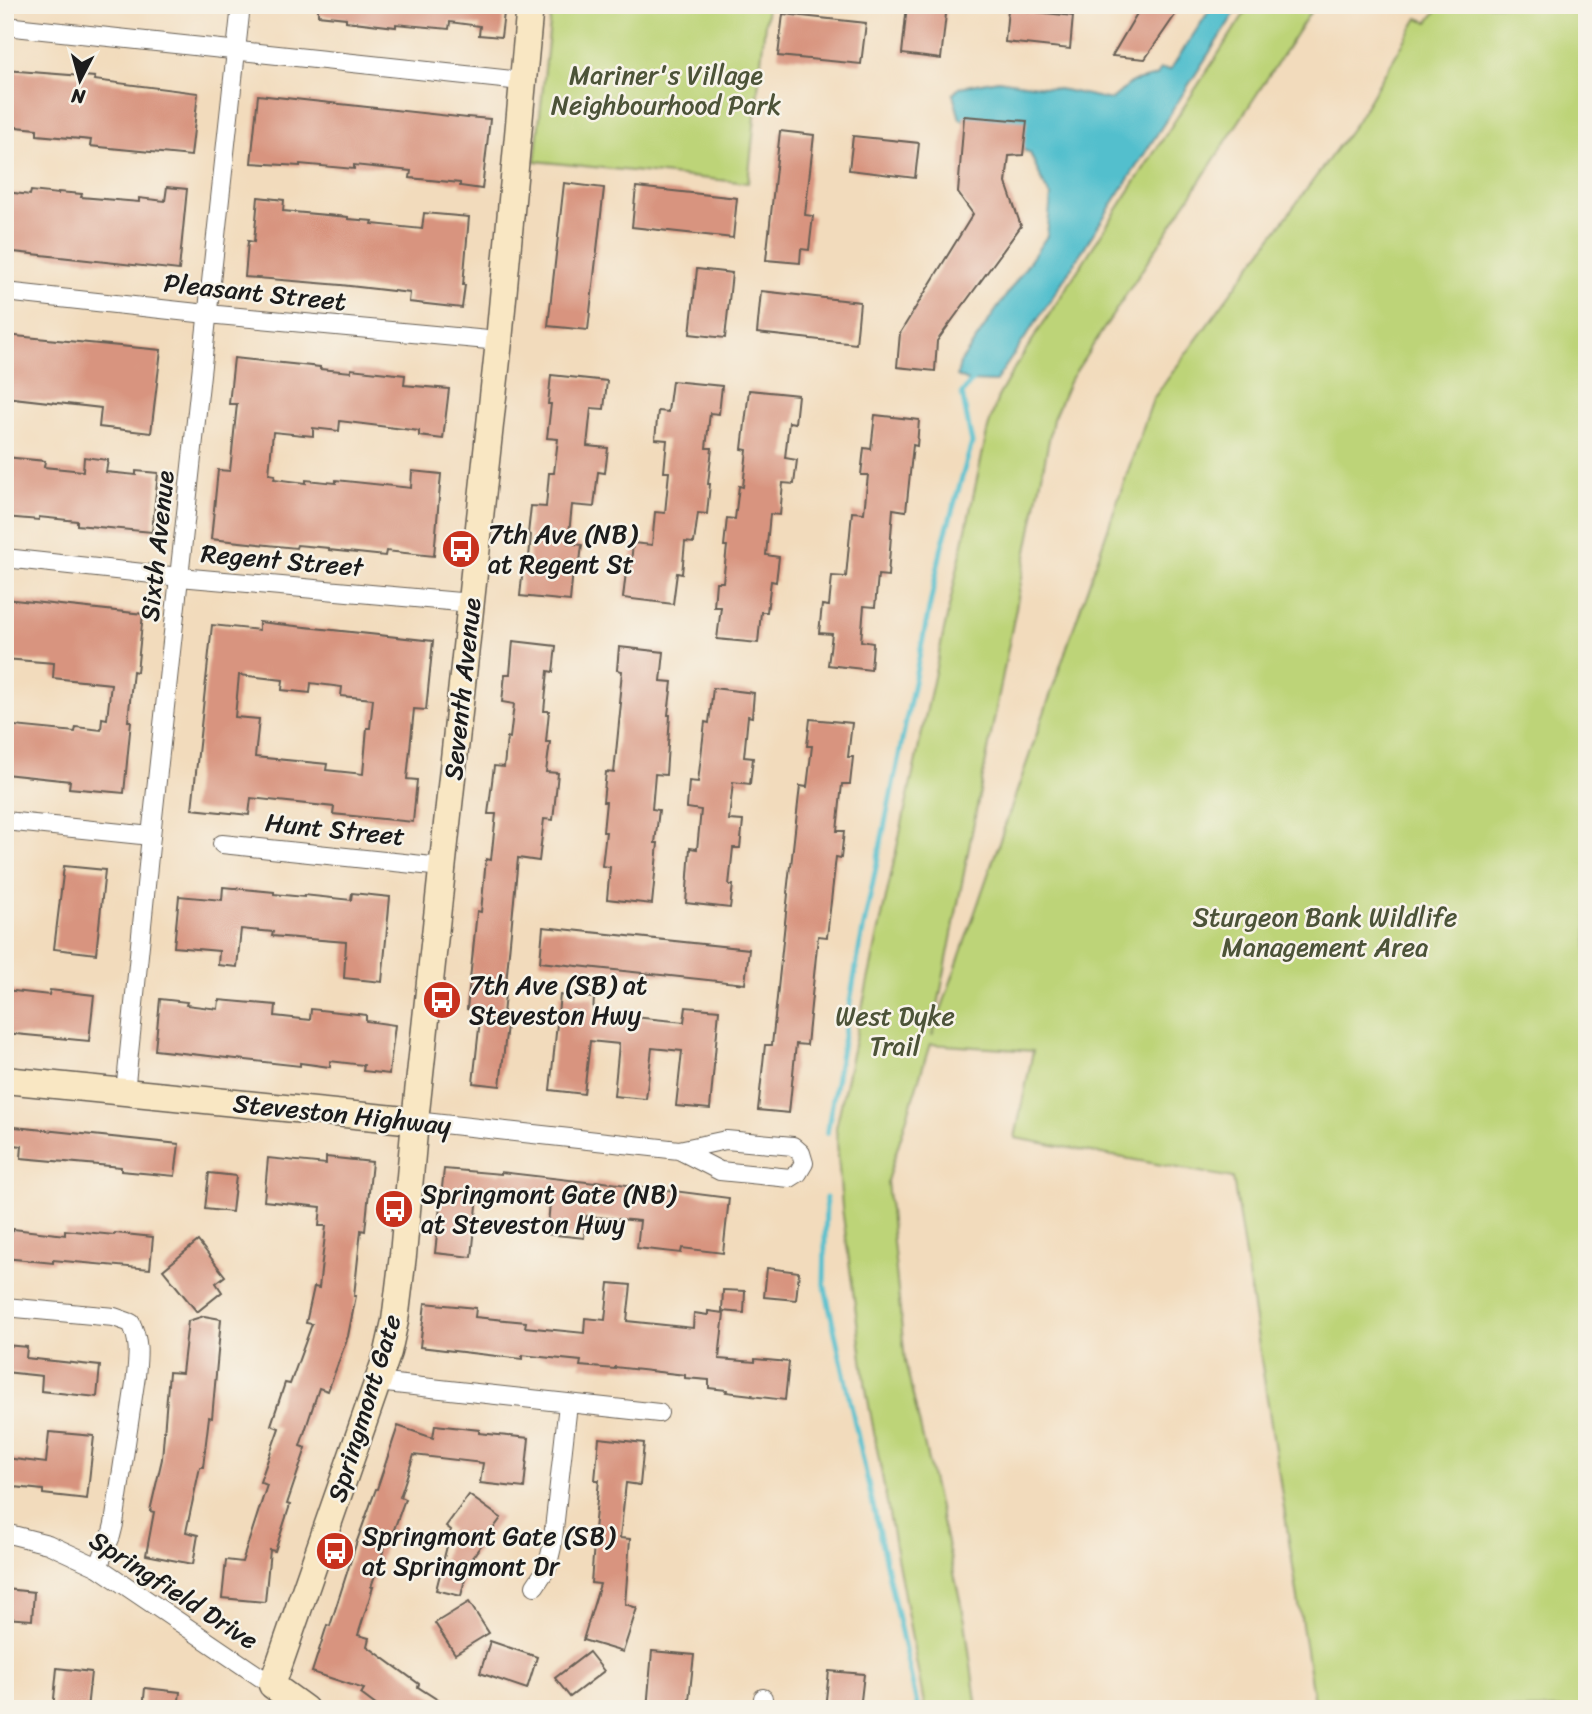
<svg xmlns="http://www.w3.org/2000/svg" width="1592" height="1714" viewBox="0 0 1592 1714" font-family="Sriracha,sans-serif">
<rect width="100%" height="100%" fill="#f7f3e8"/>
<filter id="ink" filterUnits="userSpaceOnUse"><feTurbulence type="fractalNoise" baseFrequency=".0143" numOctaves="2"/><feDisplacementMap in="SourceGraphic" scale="14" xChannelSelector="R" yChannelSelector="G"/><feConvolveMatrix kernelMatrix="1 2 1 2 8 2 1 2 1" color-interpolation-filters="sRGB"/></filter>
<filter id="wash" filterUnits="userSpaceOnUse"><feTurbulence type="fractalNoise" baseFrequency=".00686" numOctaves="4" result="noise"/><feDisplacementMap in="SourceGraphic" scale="28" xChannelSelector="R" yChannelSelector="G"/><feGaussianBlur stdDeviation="1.57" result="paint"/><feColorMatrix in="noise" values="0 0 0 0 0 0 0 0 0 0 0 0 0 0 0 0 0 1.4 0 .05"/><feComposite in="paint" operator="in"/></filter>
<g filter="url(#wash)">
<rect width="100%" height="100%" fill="#f2dbbc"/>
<g fill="#bdd478" stroke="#6c784a" stroke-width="2">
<path d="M552,5H767L748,183L535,161Z"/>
<path d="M1250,5H1315L1069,382L1053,419L932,1036L1153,399L1356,122L1418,18L1428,22L1441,5H1587V1709H1315L1233,1178L1015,1138L1033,1051L930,1044L887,1181L905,1361L965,1621L977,1709H925L866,1389L842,1208L836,1128L988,428L998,397L1015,367Z"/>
</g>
<path fill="#53bfcd" stroke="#386e74" stroke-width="2" d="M1213,5H1240L1046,307L995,382L968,381L957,376L960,363L1047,236L1051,196L1045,187L1030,153L960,119L953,94L960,87L998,80L1064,90L1111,100L1132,82L1157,76L1160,69L1170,70Z"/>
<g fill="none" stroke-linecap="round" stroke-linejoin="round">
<g stroke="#53bfcd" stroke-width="5">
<path d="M827,1133L860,945L942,546L972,443L962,393L976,375"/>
<path d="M826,1198L824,1283L918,1709"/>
</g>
</g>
<g id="blocks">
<g fill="#d8947f" fill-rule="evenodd">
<path d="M318,5H505L501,37L479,35L480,26L450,22L449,29L396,24V27L346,21V18L318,15Z"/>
<path d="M907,5H947L941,59L902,54Z"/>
<path d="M1142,5H1182L1145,59L1112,56Z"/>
<path d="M1008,9L1073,16L1070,49L1005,42Z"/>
<path d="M783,14L866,23L861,64L778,56Z"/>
<path d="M5,70L95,77L94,80L198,93L191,156L90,146L91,140L37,135V129L5,126Z"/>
<path d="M258,95L467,118V117L490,119L482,189L460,186V183L410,178L411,171L354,165V169L300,164V166L251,163Z"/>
<path d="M964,116L1027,121L1023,155L1009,156L1006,183L1021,226L937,341L935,371L897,367L900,333L973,214L958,193Z"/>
<path d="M780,131L814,135L805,215L813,216L809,250L801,249L800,263L766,260Z"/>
<path d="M853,136L919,143L915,178L849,170Z"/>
<path d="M564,183L604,188L588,330L548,326Z"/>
<path d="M167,187L187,189L179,270L5,251V192L30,195L31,191L58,194V192L82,194L81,197L139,202V198L165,201Z"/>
<path d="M636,187L737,198L733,238L632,227Z"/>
<path d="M258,197L284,200L283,211L348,217V219L373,221L372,224L422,229L424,213L469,217L463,285H465L462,308L409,302L410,293L341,285L245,277L248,241L254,242Z"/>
<path d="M697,269L732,273L725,338L690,334Z"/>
<path d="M761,291L860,302L856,344L757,333Z"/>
<path d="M5,335L161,350L151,433L99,427L101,408L5,397Z"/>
<path d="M234,358L320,367V369L351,372V369L405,375L404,385L449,389L443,439L419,436V431L340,421L339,431L313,428V436L273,432L269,474L275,475L274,479L306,483V480L336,483V480L411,488L412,471L441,474L434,556L386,551L385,556L329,550V548L297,545L296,548L211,539L218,470L230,471L237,404H229Z"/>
<path d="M551,375L607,381L604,409L591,408L587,446L608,448L605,473L598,472L594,507L572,505L568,543L582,545L579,570H573L570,601L520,596L523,568L528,569L531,535L528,534L531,506L546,507L549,473H554L558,439L547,438L551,404H548Z"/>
<path d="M672,381L722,386L719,414L710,413L706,448H712L708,484H710L707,514L698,513L694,543L685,542L682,574L677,573L673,604L623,598L626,572L630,573L633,543L652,545L655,512L665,513L669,472H664L667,440L655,439L658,411L668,412Z"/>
<path d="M749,390L798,395L795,423L789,422L785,458L797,460L794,484L783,483L780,515L770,514L766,555L779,557L776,582L771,581L767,612H761L758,643L717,639L721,607H714L716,582H723L727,546H724L727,518L735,519L739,486L743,487L747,450L742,449Z"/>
<path d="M875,415L919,420L917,446L913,445L906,511L893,509L888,576L878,575L875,607L864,606L861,641L873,643L871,670L828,665L832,634L819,633L822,605L829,606L832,576L846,577L852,512L864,513L868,475H861L864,448L871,449Z"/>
<path d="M5,457L45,461L44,467L83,471L84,457L108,460L106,472L136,475V471L158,473L152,532L77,525V521L39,517V520L5,517Z"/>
<path d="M5,599L143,614L137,672L133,671L128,721H131L124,793L69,788L70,781L5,774V725L75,732L76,727L101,730L102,718L107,719L111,684L53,678L54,663L5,659Z"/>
<path d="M259,622L433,641L426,710L414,709L407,779L417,780L413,822L333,814L334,807L251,798L249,815L192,809L212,625L259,630ZM239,675L283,680L282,690L310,693L311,683L342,687L341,696L373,699L370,728H367L363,774L326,770L327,764L255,757L259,719L235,717Z"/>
<path d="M513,641L556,646L553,672L548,671L544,711H549L546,742H550L546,772L558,773L553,820L544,819L539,861L518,858L503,1015L508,1016L500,1086L473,1083L481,1010L467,1009L477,911L481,912L486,859L491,860L496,814H488L494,766L504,767L507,737L510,738L514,704L502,702L505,674H510Z"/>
<path d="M619,647L664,652L661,681L672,682L668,715H670L666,775L655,774L652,809L659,810L655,843H658L652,904L607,899L610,867L602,866L606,832H603L606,802H603L606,772L614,773L621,703H619L622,671L617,670Z"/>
<path d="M713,688L754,693L752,717L748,716L744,757L753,758L750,784L733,782L729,820L743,821L740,848H733L729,885H733L730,908L686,903L690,848L697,849L701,810L687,808L689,781L698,782L705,722L709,723Z"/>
<path d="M810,719L852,723L848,757H853L850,784H842L837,831H844L841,858L836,857L827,937L818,936L807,1045L796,1044L789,1113L758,1110L765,1045H772L788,894L787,893L790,866H791L800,786L807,787L812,746H807Z"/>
<path d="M64,866L105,870L96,954L54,949Z"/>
<path d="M223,887L274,892V894L304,897V895L351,900L352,893L390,897L382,982L344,978L346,942L272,936L273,932L241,929L237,967L218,965L219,951L174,947L179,896L222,900Z"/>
<path d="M543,927L749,949L745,984L540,962Z"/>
<path d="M5,990L49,995L50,990L94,995L89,1041L5,1033Z"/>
<path d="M560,995L594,998L593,1013L684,1022L686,1007L719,1010L710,1109L676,1106L682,1051L652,1048L646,1099L614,1096L619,1044L590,1041L584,1094L550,1090Z"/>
<path d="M160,999L187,1002L186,1005L218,1009L219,1000L276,1005L275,1016L310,1020L311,1009L366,1015V1021L395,1025L389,1074L363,1071L364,1065L330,1061V1067L300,1063V1066L155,1050Z"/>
<path d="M5,1126L179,1144L175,1176L121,1171V1167L21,1158L22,1146L5,1144Z"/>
<path d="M326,1157L372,1162L365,1231L361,1230L354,1296H356L348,1336L328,1391L319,1388L300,1446L306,1448L287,1504L290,1505L275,1551L270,1550L265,1602L222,1598L226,1560L242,1562L267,1485L260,1482L279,1428L271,1425L285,1383L290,1384L312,1324L306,1323L314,1287L319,1288L326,1226H319L321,1207L264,1201L268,1158L326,1164Z"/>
<path d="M444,1169L501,1174V1172L595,1183L596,1181L729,1198L723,1253L682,1248L681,1253L637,1248L640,1221L586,1216L584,1238L547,1234L550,1203L478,1195L472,1257L435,1253Z"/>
<path d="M209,1173L236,1176L232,1212L205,1209Z"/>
<path d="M13,1229L65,1235V1230L114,1235L115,1233L153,1237L150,1269L53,1260V1263L5,1258V1230L13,1231Z"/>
<path d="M198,1241L225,1276L216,1283L222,1292L197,1312L163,1270Z"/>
<path d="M767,1268L799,1272L796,1300L764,1297Z"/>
<path d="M609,1283L631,1285L627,1321L693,1328L694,1313L708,1315V1311L724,1313L719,1359L755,1362V1359L789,1362L785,1400L751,1396L752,1395L726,1392L727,1390L709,1388V1380L685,1378V1375L615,1367V1369L580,1366L581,1361L522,1355V1359L420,1347L425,1303L476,1308L475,1317L526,1322L525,1327L584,1333L585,1318L605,1320Z"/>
<path d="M723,1290L745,1291L744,1313L722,1311Z"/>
<path d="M204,1316L221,1319L212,1418L209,1417L203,1467H200L186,1532L198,1535L193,1564L146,1555L154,1512L150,1511L162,1459L169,1372L182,1373L188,1321Z"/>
<path d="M5,1345L27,1347L26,1358L100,1366L97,1397L41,1391L42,1376L5,1372Z"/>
<path d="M435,1425L479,1430V1433L529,1438L524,1488L480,1483L483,1463L414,1455L400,1497L405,1499L392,1535L389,1534L371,1587H373L358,1635L369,1638L367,1646L419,1684L418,1687L452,1709H381L361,1694L364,1689L312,1672L327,1625L330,1626L357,1541L376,1489H377L398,1426L433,1438Z"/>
<path d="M49,1432L94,1436L87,1499L43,1494V1490L5,1486V1458L46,1463Z"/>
<path d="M599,1438L644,1443L640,1485L626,1483L620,1538L630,1539L625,1604L637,1608L623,1652L583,1640L600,1584L591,1583L595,1530H594L599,1480H595Z"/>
<path d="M469,1495L501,1518L469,1562L461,1596L436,1590L451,1530L446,1526Z"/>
<path d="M5,1589L34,1592L32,1620L5,1618Z"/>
<path d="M469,1602L489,1633L455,1654L435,1623Z"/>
<path d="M490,1641L537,1657L527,1689L480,1673Z"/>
<path d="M652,1651L694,1655L688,1709H647Z"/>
<path d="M589,1652L604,1671L570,1697L555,1678Z"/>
<path d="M57,1668L91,1672L87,1709H53Z"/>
<path d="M829,1671L864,1674L860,1709H825Z"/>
<path d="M145,1688L180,1692L178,1709H143Z"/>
</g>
</g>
</g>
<g filter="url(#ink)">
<use href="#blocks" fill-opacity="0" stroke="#675f54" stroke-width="2"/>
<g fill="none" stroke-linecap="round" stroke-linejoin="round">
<g stroke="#675f54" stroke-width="20">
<g id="street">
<path d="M5,26L522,81"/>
<path d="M5,292L207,314L499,341"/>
<path d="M5,558L180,577L471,603"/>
<path d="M5,821L151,836"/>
<path d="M222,844L442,867"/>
<path d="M125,1093L151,836L241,5"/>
<path d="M415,1121L679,1150L726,1140L793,1146L801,1153L804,1163L798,1173L790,1178L720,1171L679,1150"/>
<path d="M5,1307L114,1317L131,1323C140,1342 138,1355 136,1376L114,1524L111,1536L98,1567"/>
<path d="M377,1382L659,1413"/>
<path d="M5,1533L48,1544L98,1567L272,1685"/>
<path d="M535,1586L547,1568L552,1547L568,1404"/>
<path d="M762,1709L763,1698"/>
</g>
</g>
<g stroke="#675f54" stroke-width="29">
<g id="secondary">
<path d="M5,1080L415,1121"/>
<path d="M305,1709L272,1685L388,1352L395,1321L403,1255L415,1121L499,341L530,5"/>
</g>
</g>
<use href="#street" stroke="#fff" stroke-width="18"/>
<use href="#secondary" stroke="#f9e7c3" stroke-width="26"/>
</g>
</g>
<defs>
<g id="bus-disc" transform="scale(2.0125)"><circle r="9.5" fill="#c8321e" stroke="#f7f3e8"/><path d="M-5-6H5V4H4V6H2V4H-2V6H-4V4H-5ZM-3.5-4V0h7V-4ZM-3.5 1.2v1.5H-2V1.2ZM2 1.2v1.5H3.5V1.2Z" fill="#fff"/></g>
</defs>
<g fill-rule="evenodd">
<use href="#bus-disc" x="461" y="549"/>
<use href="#bus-disc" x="442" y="1000"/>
<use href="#bus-disc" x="394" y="1209"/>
<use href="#bus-disc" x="335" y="1551"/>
</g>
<g text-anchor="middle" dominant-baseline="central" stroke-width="5" stroke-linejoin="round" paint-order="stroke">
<g font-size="26" fill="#4c5338" stroke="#f7f3e8">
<text x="666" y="75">Mariner's Village<tspan x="666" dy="30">Neighbourhood Park</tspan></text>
<text x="1325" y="917">Sturgeon Bank Wildlife<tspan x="1325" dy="30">Management Area</tspan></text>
<text x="895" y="1016">West Dyke<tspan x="895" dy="30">Trail</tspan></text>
</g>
<g font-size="26" fill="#1c1c1c" stroke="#f7f3e8">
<text transform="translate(255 292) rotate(6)">Pleasant Street</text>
<text transform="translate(157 546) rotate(-84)">Sixth Avenue</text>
<text transform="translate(282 560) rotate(5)">Regent Street</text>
<text transform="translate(462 689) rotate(-84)">Seventh Avenue</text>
<text transform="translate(335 829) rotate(6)">Hunt Street</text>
<text transform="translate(342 1114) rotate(6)">Steveston Highway</text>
<text transform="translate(364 1408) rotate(-73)">Springmont Gate</text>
<text transform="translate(174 1590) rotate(33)">Springfield Drive</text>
</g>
<g font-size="26" fill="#1c1c1c" stroke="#f7f3e8" text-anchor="start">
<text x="488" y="534">7th Ave (NB)<tspan x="488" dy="30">at Regent St</tspan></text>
<text x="469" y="985">7th Ave (SB) at<tspan x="469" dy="30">Steveston Hwy</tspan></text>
<text x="421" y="1194">Springmont Gate (NB)<tspan x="421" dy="30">at Steveston Hwy</tspan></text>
<text x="362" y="1536">Springmont Gate (SB)<tspan x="362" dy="30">at Springmont Dr</tspan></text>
</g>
</g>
<rect width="1592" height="1714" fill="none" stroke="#f7f3e8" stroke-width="28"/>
<g transform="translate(80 80) rotate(186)" stroke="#f7f3e8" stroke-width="5" paint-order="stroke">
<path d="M0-5L12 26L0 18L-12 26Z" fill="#1c1c1c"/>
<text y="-10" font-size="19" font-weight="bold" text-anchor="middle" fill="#1c1c1c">N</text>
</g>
</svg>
